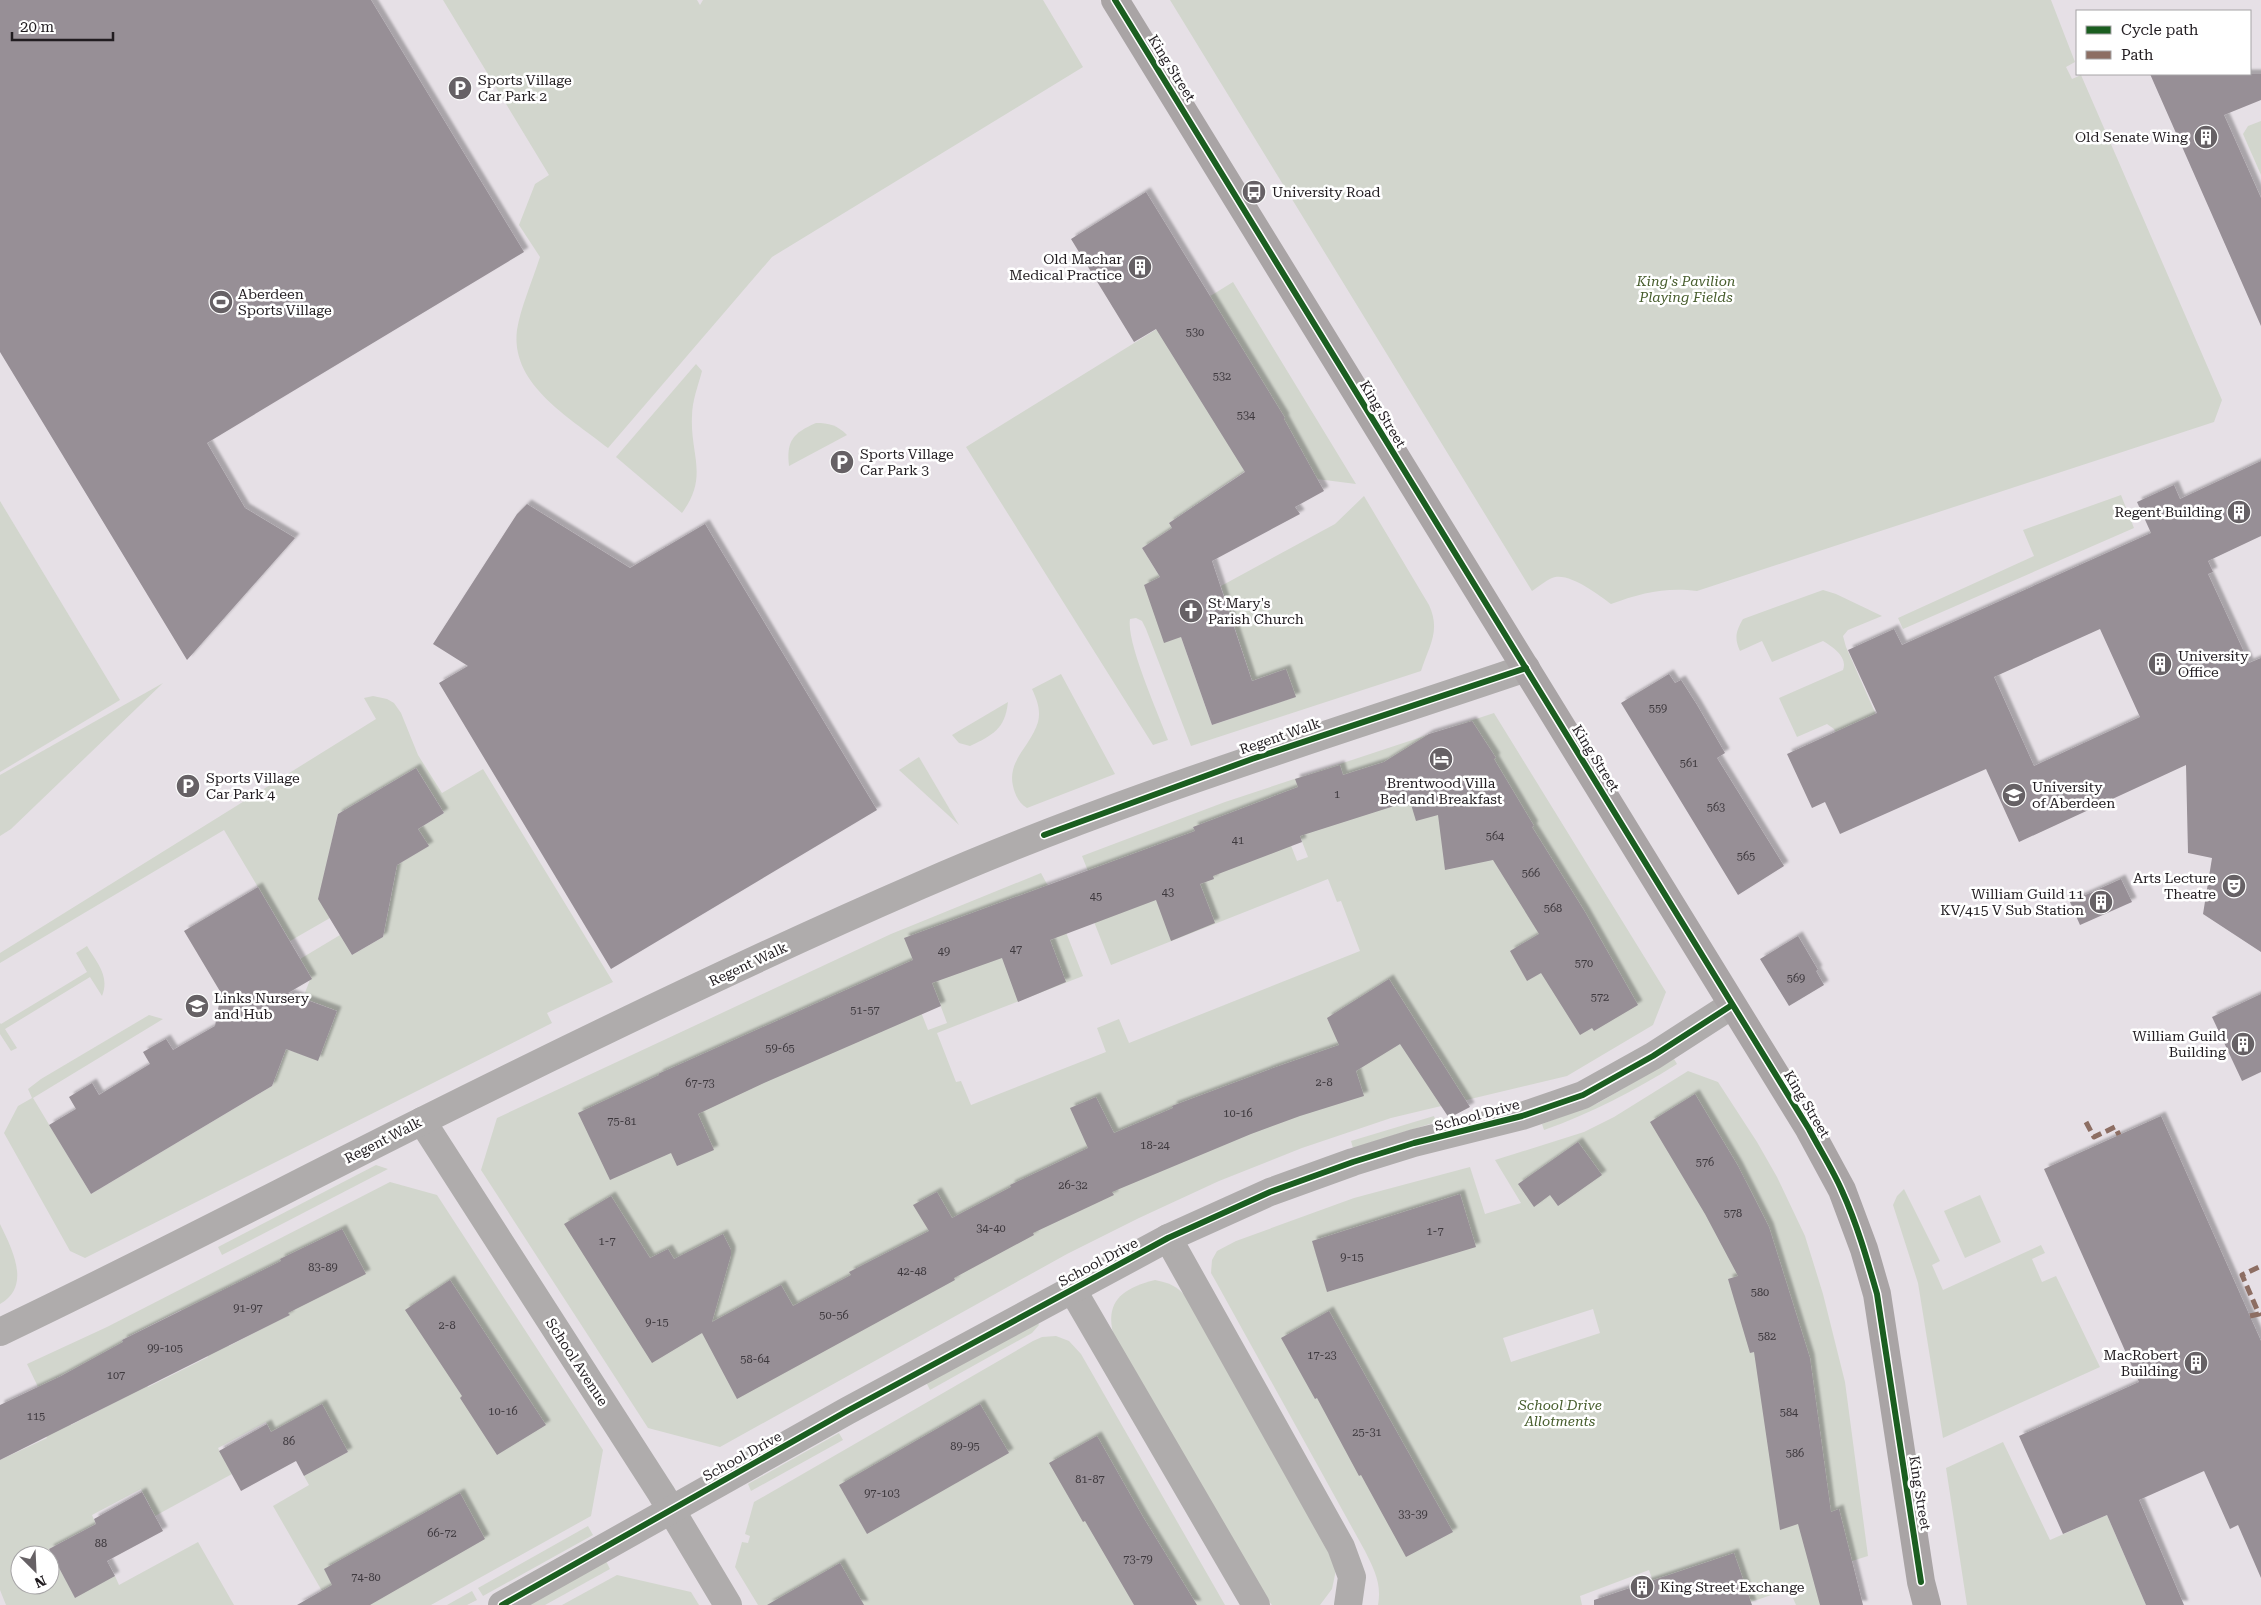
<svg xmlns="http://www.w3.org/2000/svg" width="2261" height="1605" viewBox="0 0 2261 1605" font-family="'Roboto Serif',serif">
<defs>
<filter id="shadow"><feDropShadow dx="4.5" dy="-4.5" stdDeviation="1" flood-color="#0004"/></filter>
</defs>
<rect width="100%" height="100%" fill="#e6e0e6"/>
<g fill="#d2d6cd" fill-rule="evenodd">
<path d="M443,0H697L700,5L703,0H1043L1083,67L772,257L608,448C571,418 510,385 517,330C520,309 533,279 540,257L519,225L535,184L549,175Z"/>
<path d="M1170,0H2051L2075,62L2066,67L2072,79L2081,75L2222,400L2214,422L1697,591C1666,587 1641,593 1611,604C1599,595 1568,571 1552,578C1545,581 1538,587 1532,591Z"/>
<path d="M2261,121V175L2243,134L2248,126Z"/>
<path d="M1233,282L1356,484L1317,479L1266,457L1169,523L1172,528L1142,548L1160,577L1144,586L1181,637L1212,725L1295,697L1285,670L1252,681L1221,586L1335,524L1364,496L1429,605C1441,631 1429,646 1421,671L1191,746L1146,629L1142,621L1136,618L1130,619C1126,642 1159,715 1168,740L1153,745L966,447Z"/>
<path d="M696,364L702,371C698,386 692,401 692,416C690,455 709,476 682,513L616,457Z"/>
<path d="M816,423C829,423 837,425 847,435L789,466C786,441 793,433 816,423Z"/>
<path d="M2121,495L2134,528L1903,629L1898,618L2034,556L2023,530Z"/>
<path d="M0,501L120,700L0,772Z"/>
<path d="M1823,590L1836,594L1882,616L1848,630L1843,636L1846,647L1881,726L1843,751L1834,729L1827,724L1797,737L1779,698L1843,670C1848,657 1833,647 1823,641L1772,662L1762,641L1740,651C1734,638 1736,631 1743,619Z"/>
<path d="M1061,674L1115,774L1027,808C1019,803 1015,795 1013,786C1007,760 1031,746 1038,722C1041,710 1037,700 1032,689Z"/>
<path d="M163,683L11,829L0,836V775Z"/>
<path d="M373,696L387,699L394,703L401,713L418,755L442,793L483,769L613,982L547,1013L552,1023L85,1258L70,1251L4,1133L18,1106L32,1098L28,1089L41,1079L149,1015L163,1019L33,1098L91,1194L272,1086L286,1049L318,1060L337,1011L303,998L311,977L300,959L340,935L352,955L383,937L397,865L428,846L418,829L444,813L416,768L338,814L319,898L330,918L290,941L224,830L0,963V953L376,719L364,698Z"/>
<path d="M1008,702C1005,729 993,735 970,746L959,743L952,735Z"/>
<path d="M1494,713L1666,992L1653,1025L1567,1076L1391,1118L1302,1148L1219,1181L1139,1218L1067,1254L720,1447L648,1428L481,1170L497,1118L891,934L1041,873L1048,886L1083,976L937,1033L956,1082L961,1081L971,1105L1106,1052L1097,1028L1119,1019L1129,1043L1360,951L1341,901L1337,902L1328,879L1111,965L1076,876L1088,871L1082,856L1225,802ZM1301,839L1308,857L1297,861L1290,843ZM938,999L947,1023L928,1030L919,1007Z"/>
<path d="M919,757L959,825L899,770Z"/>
<path d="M87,946C97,963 110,976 102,996L90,977L5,1029L17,1048L11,1051L0,1034V1023L1,1024L87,972L76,953Z"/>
<path d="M1674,1059L1677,1064C1634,1091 1592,1113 1544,1130L1542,1124L1598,1103Z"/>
<path d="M1688,1071L1718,1082L1757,1142L1777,1177L1805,1236L1823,1294L1845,1382L1868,1556L1852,1561L1820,1605H1796L1789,1589L1742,1605H1661L1649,1570L1580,1596L1582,1605H1378C1382,1584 1374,1569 1365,1551L1215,1280L1211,1273L1212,1260L1217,1251L1236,1241L1354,1198L1470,1167L1485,1214L1521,1203L1495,1160L1584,1132L1614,1117ZM1593,1309L1600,1333L1511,1362L1503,1338Z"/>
<path d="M1434,1116L1436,1122L1353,1148L1351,1141Z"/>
<path d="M376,1165L388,1169L222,1255L218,1247Z"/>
<path d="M390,1182L437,1195L603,1450L591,1516L431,1605H330L273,1506L309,1485L304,1476L348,1452L271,1432L266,1422L218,1448L232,1474L155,1516L141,1489L92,1515L96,1524L49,1549L75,1597L115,1576L119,1585L198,1542L234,1605H6L0,1590V1460L47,1438L39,1421L51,1414L27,1364L107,1327ZM266,1270L289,1315L229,1346L206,1300ZM181,1310L208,1357L148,1387L122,1340ZM105,1353L127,1396L71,1425L49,1382ZM20,1555H50V1585H20Z"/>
<path d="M1904,1189L1940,1261L1932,1265L1943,1290L2041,1245L2045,1253L2032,1259L2042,1282L2056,1276L2100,1367L1943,1438L1918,1283L1893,1205L1897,1196Z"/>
<path d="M1980,1195L2001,1242L1965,1258L1944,1211Z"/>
<path d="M0,1224C12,1249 32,1286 0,1304Z"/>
<path d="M1155,1280C1170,1283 1177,1286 1187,1298L1328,1550L1336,1570L1332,1589L1320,1605H1272L1260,1591L1115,1340C1103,1303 1120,1289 1155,1280Z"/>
<path d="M1038,1323L1039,1325L1032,1333L930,1390L926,1382Z"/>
<path d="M1056,1336L1069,1341L1081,1354L1225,1605H758L735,1567L742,1542L748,1543L750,1536L745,1534L754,1502L1033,1341L1042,1337Z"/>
<path d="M839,1433L843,1440L751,1491L748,1484Z"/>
<path d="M2003,1442L2050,1540L2107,1515L2146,1605H1967L1946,1468Z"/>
<path d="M588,1526L593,1535L483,1596L478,1588Z"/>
<path d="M606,1561L610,1569L545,1605H528Z"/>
<path d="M617,1575L691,1592L699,1605H562Z"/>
<path d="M472,1591L477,1600L467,1605H447Z"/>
</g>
<g fill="#978f96" fill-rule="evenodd" filter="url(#shadow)">
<path d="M0,0H371L524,252L207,443L245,508L295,538L187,660L0,352Z"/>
<path d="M2150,74H2261V100L2224,115L2261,198V326Z"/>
<path d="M1146,192L1285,418L1284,419L1324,491L1295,507L1300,514L1212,561L1252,681L1286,669L1296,697L1212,725L1181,637L1164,643L1144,585L1160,577L1142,548L1172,528L1169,523L1245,472L1156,329L1134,342L1071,239Z"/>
<path d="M2261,461V536L2208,561L2213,572L2208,574L2249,663L2261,658V952L2203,914L2212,858L2188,853L2186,765L2019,842L1986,769L1840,834L1825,802L1812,808L1787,754L1877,713L1848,650L1894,629L1902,645L2151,533L2137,502L2174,485L2180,499ZM2100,629L2140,717L2034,766L1994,677Z"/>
<path d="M527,504L630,568L705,524L877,810L611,969L439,683L468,666L433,644L517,514Z"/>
<path d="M1669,674L1675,683L1681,680L1697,705L1725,753L1717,758L1784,866L1738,895L1621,703Z"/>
<path d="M1472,721L1496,758L1494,759L1534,826L1532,827L1585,912L1638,1005L1594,1031L1592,1028L1580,1035L1541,973L1527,981L1510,951L1539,934L1493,860L1445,870L1438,815L1416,821L1410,801L1300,836L1302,842L1213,876L1214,879L1200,884L1215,923L1171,941L1156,900L1050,940L1066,982L1018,1002L1002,958L932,983L941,1006L764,1083L698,1114L714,1150L677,1166L671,1153L610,1180L578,1113L659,1075L658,1074L913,960L904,938L1195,831L1193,827L1298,787L1295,779L1340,765L1343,775L1384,762L1429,734Z"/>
<path d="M416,768L444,813L418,829L429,846L397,865L383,937L352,955L318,899L338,814Z"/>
<path d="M2121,879L2132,902L2080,925L2070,902Z"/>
<path d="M258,887L312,979L288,993L337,1011L318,1061L286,1049L272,1086L91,1194L49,1125L76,1109L69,1097L92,1083L99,1095L150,1064L143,1052L166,1039L173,1050L215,1026L221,993L184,931Z"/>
<path d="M1798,936L1818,970L1816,971L1824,985L1789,1006L1760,959Z"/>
<path d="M1389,979L1470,1107L1449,1118L1400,1044L1356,1071L1364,1096L1300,1116L1251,1134L1112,1192L1114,1195L1033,1233L1034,1235L954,1278L955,1280L737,1399L702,1333L652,1363L564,1224L611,1196L650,1258L668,1249L674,1259L723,1234L731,1250V1255L712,1322L781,1285L793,1306L851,1275L849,1272L929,1231L913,1205L937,1192L952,1218L1011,1187L1010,1185L1088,1148L1070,1108L1096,1097L1114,1133L1173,1108L1172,1106L1273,1068L1339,1045L1327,1018Z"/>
<path d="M2261,994V1072L2242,1081L2212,1017Z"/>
<path d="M1695,1094L1738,1166L1769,1227L1810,1358L1831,1512L1839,1509L1863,1605H1820L1798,1524L1780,1530L1754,1352L1750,1353L1728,1279L1738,1276L1705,1214L1650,1122Z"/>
<path d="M2161,1116L2261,1341V1578L2238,1525L2230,1529L2204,1471L2139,1500L2184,1605H2146L2107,1515L2063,1534L2019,1436L2139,1382L2044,1169Z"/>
<path d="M1578,1142L1602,1175L1558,1206L1550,1195L1534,1207L1518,1184Z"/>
<path d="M1460,1194L1476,1247L1327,1292L1312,1241Z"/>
<path d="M342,1229L366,1274L288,1313L290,1315L0,1460V1405L61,1376L123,1342L122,1340L281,1261L280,1259Z"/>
<path d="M450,1280L546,1425L497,1455L460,1398L462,1396L405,1310Z"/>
<path d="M1329,1311L1453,1532L1406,1557L1361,1475L1359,1476L1317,1398L1315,1399L1281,1338Z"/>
<path d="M322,1404L348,1452L304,1476L296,1461L241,1491L219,1451L267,1424L271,1432Z"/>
<path d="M980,1404L1009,1453L867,1534L839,1485Z"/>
<path d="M1097,1436L1143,1517L1197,1605H1134L1085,1521L1083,1522L1049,1463Z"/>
<path d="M142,1492L163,1531L107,1561L115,1576L75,1598L49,1549L96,1524L94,1519Z"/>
<path d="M460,1493L485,1539L370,1605H297L332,1585L324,1569Z"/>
<path d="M1734,1553L1752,1605H1594V1600Z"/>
<path d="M840,1563L864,1605H767Z"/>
</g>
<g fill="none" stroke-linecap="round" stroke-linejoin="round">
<g stroke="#afacac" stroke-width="28">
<path d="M422,1121L661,1493L728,1605"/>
<path d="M1168,1238L1341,1547L1352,1577L1348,1605"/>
<path d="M1072,1289L1256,1605"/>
<path d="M0,1332C141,1265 280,1192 420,1122C584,1040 751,959 919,886C1116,799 1323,737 1526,668"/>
<path d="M502,1605L847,1411L1168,1238L1270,1192L1353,1162L1414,1143L1522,1116L1583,1095L1653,1056L1732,1005"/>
</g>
<path stroke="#a9a4a5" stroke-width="28" d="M1115,0L1809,1129L1842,1190L1864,1249L1877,1294L1921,1582L1927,1605"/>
<g stroke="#8d6e63" stroke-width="5" stroke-dasharray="10 5" stroke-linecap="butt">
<path d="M2086,1122L2094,1137L2115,1127L2119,1135"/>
<path d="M2250,1316L2259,1314L2242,1275L2259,1267"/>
</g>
<g stroke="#fff" stroke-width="9">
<g id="cycleway">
<path d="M1115,0L1809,1129C1820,1150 1833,1170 1842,1191C1857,1224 1867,1259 1877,1294L1921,1582"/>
<path d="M1044,835L1252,759L1526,668"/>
<path d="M502,1605L847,1411L1168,1238L1270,1192L1353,1162L1414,1143L1522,1116L1583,1095L1653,1056L1732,1005"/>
</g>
</g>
<use href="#cycleway" stroke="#1b5e20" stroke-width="6"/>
</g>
<defs>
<g id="parking-disc" transform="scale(1.25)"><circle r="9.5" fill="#666165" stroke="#fff"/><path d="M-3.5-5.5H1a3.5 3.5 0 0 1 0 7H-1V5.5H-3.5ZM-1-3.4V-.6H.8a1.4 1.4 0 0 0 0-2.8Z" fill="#fff"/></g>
<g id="building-disc" transform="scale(1.25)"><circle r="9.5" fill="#666165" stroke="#fff"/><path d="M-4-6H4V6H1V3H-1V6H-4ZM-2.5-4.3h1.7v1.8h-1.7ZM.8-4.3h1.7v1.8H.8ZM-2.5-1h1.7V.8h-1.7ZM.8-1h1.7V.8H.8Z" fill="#fff"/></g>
<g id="bus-disc" transform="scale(1.25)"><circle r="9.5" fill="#666165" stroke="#fff"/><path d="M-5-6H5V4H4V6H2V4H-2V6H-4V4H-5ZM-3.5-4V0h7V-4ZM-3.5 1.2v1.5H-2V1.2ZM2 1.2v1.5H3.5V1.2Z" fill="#fff"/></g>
<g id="stadium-disc" transform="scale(1.25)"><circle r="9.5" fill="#666165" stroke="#fff"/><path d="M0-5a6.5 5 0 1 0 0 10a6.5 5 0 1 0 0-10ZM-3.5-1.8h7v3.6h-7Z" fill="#fff"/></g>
<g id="church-disc" transform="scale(1.25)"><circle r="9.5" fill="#666165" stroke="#fff"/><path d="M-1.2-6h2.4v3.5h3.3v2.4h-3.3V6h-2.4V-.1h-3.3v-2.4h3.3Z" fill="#fff"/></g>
<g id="hotel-disc" transform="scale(1.25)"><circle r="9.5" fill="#666165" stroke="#fff"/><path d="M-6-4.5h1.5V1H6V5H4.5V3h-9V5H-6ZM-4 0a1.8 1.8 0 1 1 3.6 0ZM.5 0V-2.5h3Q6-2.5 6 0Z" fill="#fff"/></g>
<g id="university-disc" transform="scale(1.25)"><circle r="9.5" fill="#666165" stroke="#fff"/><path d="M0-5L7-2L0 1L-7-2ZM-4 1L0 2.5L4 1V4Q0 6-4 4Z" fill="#fff"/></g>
<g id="theatre-disc" transform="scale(1.25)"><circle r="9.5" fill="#666165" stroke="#fff"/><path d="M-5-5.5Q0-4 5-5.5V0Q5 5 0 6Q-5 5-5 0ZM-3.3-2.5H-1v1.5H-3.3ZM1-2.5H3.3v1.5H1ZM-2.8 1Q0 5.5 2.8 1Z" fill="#fff"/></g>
<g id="school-disc" transform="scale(1.25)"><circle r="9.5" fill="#666165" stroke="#fff"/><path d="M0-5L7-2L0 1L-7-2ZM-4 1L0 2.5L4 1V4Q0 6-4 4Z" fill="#fff"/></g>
</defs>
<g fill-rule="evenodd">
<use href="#parking-disc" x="460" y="88"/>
<use href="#building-disc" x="2206" y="137"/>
<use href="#bus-disc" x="1254" y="192"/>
<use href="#building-disc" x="1140" y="267"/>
<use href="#stadium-disc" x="221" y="302"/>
<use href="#parking-disc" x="842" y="462"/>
<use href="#building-disc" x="2239" y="512"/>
<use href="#church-disc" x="1191" y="611"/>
<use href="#building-disc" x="2160" y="664"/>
<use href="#hotel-disc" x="1441" y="759"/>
<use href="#parking-disc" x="188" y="786"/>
<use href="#university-disc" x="2014" y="795"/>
<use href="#theatre-disc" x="2234" y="886"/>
<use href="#building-disc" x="2101" y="902"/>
<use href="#school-disc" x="197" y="1006"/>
<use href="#building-disc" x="2243" y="1044"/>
<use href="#building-disc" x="2196" y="1363"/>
<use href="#building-disc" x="1642" y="1587"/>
</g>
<g text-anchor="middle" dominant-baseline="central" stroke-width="5" stroke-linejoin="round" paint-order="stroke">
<g font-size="11" fill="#3e393e">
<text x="1195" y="332">530</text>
<text x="1222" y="376">532</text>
<text x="1246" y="415">534</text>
<text x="1658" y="708">559</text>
<text x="1689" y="763">561</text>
<text x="1337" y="794">1</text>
<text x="1716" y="807">563</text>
<text x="1495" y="836">564</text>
<text x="1238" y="840">41</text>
<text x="1746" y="856">565</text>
<text x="1531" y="873">566</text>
<text x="1168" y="892">43</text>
<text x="1096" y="896">45</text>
<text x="1553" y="908">568</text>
<text x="1016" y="949">47</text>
<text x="944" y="951">49</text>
<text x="1584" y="963">570</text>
<text x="1796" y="978">569</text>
<text x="1600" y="997">572</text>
<text x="865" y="1010">51-57</text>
<text x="780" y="1048">59-65</text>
<text x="1324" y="1082">2-8</text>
<text x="700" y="1083">67-73</text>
<text x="1238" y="1113">10-16</text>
<text x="622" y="1121">75-81</text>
<text x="1155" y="1145">18-24</text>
<text x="1705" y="1162">576</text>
<text x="1073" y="1185">26-32</text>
<text x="1733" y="1213">578</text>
<text x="991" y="1228">34-40</text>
<text x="1435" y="1231">1-7</text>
<text x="607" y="1241">1-7</text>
<text x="1352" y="1257">9-15</text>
<text x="323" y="1267">83-89</text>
<text x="912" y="1271">42-48</text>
<text x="1760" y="1292">580</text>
<text x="248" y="1308">91-97</text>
<text x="834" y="1315">50-56</text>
<text x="657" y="1322">9-15</text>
<text x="447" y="1325">2-8</text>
<text x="1767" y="1336">582</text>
<text x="165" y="1348">99-105</text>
<text x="1322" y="1355">17-23</text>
<text x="755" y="1359">58-64</text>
<text x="116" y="1375">107</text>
<text x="503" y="1411">10-16</text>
<text x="1789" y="1412">584</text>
<text x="36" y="1416">115</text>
<text x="1367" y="1432">25-31</text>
<text x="289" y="1441">86</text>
<text x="965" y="1446">89-95</text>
<text x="1795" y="1453">586</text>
<text x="1090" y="1479">81-87</text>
<text x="882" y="1493">97-103</text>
<text x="1413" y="1514">33-39</text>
<text x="442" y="1533">66-72</text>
<text x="101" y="1543">88</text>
<text x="1138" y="1559">73-79</text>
<text x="366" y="1577">74-80</text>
</g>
<g font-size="14" fill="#211c20" stroke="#fff">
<text transform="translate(1172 68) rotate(58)">King Street</text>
<text transform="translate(1383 414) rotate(59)">King Street</text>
<text transform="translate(1280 736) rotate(-19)">Regent Walk</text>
<text transform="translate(1596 758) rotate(58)">King Street</text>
<text transform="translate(748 964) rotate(-25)">Regent Walk</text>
<text transform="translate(1807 1104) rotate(59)">King Street</text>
<text transform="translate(1477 1115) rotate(-15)">School Drive</text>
<text transform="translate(383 1140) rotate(-27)">Regent Walk</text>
<text transform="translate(1098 1262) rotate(-28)">School Drive</text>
<text transform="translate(577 1362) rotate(57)">School Avenue</text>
<text transform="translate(742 1456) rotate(-29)">School Drive</text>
<text transform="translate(1920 1493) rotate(81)">King Street</text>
</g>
<g font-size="14" fill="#211c20" stroke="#fff" text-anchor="start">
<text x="478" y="80">Sports Village<tspan x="478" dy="16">Car Park 2</tspan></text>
<text x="2188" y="137" text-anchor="end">Old Senate Wing</text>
<text x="1272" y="192">University Road</text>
<text x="1122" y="259" text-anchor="end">Old Machar<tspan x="1122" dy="16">Medical Practice</tspan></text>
<text x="238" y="294">Aberdeen<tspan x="238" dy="16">Sports Village</tspan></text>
<text x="860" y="454">Sports Village<tspan x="860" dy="16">Car Park 3</tspan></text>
<text x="2222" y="512" text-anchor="end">Regent Building</text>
<text x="1208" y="603">St Mary's<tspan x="1208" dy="16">Parish Church</tspan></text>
<text x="2178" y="656">University<tspan x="2178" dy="16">Office</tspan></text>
<text x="206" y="778">Sports Village<tspan x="206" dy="16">Car Park 4</tspan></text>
<text x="1441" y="783" text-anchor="middle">Brentwood Villa<tspan x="1441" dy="16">Bed and Breakfast</tspan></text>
<text x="2032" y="787">University<tspan x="2032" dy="16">of Aberdeen</tspan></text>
<text x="2216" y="878" text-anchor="end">Arts Lecture<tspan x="2216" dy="16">Theatre</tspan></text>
<text x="2084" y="894" text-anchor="end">William Guild 11<tspan x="2084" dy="16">KV/415 V Sub Station</tspan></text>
<text x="214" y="998">Links Nursery<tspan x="214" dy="16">and Hub</tspan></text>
<text x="2226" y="1036" text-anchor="end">William Guild<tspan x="2226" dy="16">Building</tspan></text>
<text x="2178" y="1355" text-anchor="end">MacRobert<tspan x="2178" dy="16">Building</tspan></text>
<text x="1660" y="1587">King Street Exchange</text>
</g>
<g font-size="14" font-style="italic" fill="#475d2d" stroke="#fff">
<text x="1686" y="281">King's Pavilion<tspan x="1686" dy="16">Playing Fields</tspan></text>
<text x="1560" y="1405">School Drive<tspan x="1560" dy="16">Allotments</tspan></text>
</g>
</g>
<rect x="2076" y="10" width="175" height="65" fill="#ffffff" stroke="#a6a4a6"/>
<rect x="2086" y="26" width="25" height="8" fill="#1b5e20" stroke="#a6a4a6"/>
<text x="2121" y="35" font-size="15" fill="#211c20">Cycle path</text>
<rect x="2086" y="51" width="25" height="8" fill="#8d6e63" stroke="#a6a4a6"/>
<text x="2121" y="60" font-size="15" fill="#211c20">Path</text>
<g transform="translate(35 1570) rotate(156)"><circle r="24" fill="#ffffff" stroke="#a6a4a6"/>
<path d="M0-4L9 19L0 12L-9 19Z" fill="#666165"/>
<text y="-8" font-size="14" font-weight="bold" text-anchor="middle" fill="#211c20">N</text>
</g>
<path d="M12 32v8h101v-8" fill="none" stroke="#211c20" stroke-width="2.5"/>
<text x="20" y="32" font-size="15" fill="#211c20" stroke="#ffffff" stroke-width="4" paint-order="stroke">20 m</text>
</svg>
